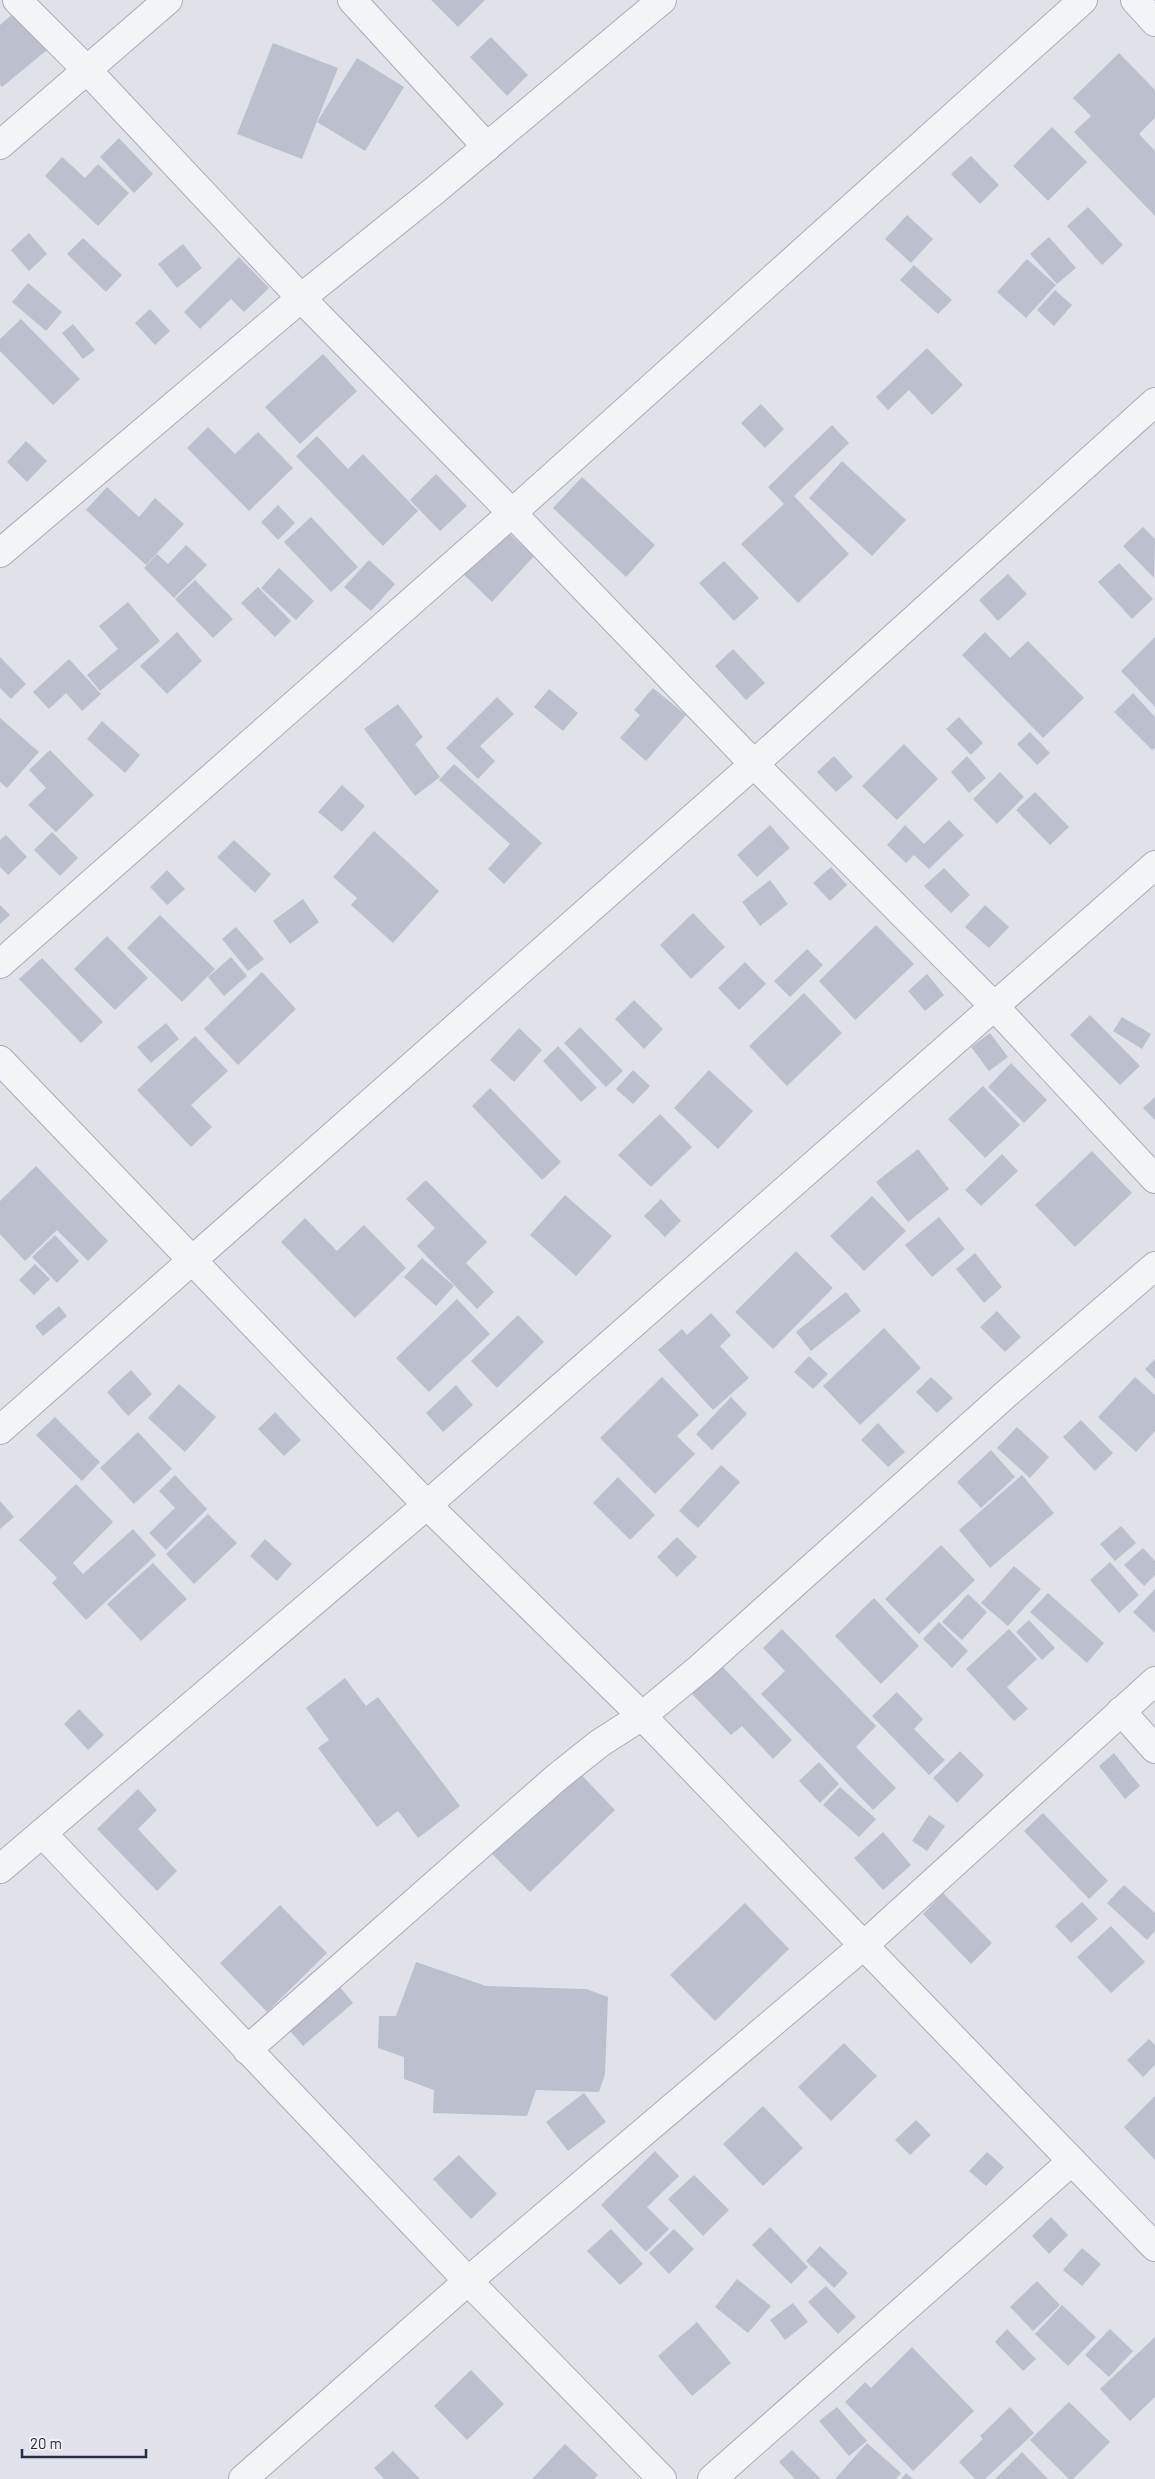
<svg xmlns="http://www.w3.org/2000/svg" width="1155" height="2479" viewBox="0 0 1155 2479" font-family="Barlow,sans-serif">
<rect width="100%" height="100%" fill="#e0e2ea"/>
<g fill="#bcbfcd">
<path d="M431,0H485L458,27Z"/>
<path d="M15,12L47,50L2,87L0,85V25Z"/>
<path d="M491,37L528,75L507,96L470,57Z"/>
<path d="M273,43L338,68L302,159L237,134Z"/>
<path d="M1119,53L1155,90V118L1139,134L1155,151V216L1074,132L1091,116L1073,98Z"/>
<path d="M357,58L404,87L365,151L317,122Z"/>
<path d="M1052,127L1087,162L1048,201L1013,166Z"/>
<path d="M119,138L153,174L134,193L100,157Z"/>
<path d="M971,156L999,185L980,204L951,174Z"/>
<path d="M62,157L85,178L98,164L129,193L98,226L45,176Z"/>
<path d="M1088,207L1123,245L1102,265L1067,226Z"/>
<path d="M907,215L933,239L911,263L885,239Z"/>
<path d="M29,233L47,254L29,271L11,250Z"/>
<path d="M1049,237L1076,268L1057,284L1030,254Z"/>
<path d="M83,238L122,275L106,292L67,254Z"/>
<path d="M183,244L202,268L177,288L158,264Z"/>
<path d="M239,257L269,288L244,312L231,299L200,329L184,312Z"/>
<path d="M1027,259L1056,285L1026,318L997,292Z"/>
<path d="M914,265L952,300L938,314L900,280Z"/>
<path d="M28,283L62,312L46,331L12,302Z"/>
<path d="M1055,290L1072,305L1054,326L1037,310Z"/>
<path d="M150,309L170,331L155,345L135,323Z"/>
<path d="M21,319L80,379L53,405L0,351V339Z"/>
<path d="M73,324L95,350L83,359L62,333Z"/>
<path d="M927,348L963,385L932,415L909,390L888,410L876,397Z"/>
<path d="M323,354L357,391L300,444L265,407Z"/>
<path d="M761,404L784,429L765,448L741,423Z"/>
<path d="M832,425L849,443L794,496L849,554L798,603L741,544L784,504L768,487Z"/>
<path d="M208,427L235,454L258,432L293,468L249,511L187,448Z"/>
<path d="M317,436L348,469L363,454L418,511L383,546L296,456Z"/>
<path d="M26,441L47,461L27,482L7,462Z"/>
<path d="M842,461L906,520L872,556L809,498Z"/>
<path d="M436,474L467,506L440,531L410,500Z"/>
<path d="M582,477L655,545L626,577L553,508Z"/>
<path d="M107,487L139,517L155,498L184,524L146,565L86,510Z"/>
<path d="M278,505L295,523L278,540L261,522Z"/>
<path d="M311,517L358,567L331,592L284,542Z"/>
<path d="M501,526L534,556L492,602L460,571Z"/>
<path d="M1143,527L1155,539L1154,578L1123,546Z"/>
<path d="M186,545L207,565L174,598L144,568L157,554L168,564Z"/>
<path d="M369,560L395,584L371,611L344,587Z"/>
<path d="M724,561L759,598L734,621L699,583Z"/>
<path d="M1119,563L1153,599L1132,619L1098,582Z"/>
<path d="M279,568L314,601L296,620L261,588Z"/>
<path d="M1008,574L1027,594L998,621L979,600Z"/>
<path d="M195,580L233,619L213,638L175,599Z"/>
<path d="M258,587L291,621L275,637L241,603Z"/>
<path d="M128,602L160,641L100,691L87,675L118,649L99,626Z"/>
<path d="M177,632L202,661L167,694L140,666Z"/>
<path d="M985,632L1010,658L1028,641L1084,698L1043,738L962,655Z"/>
<path d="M1155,637V707L1121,671Z"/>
<path d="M733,649L765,683L746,700L715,666Z"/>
<path d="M0,657L26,684L11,699L0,688Z"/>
<path d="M69,659L101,694L82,711L66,693L49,709L33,692Z"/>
<path d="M653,688L686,715L646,761L620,738L640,715L634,710Z"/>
<path d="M549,689L578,713L563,731L534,707Z"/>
<path d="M1133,693L1155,717V748L1152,750L1114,712Z"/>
<path d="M497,697L514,714L480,746L495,761L478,779L446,748Z"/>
<path d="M398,704L423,737L415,744L440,777L415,796L364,729Z"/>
<path d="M959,717L983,743L971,755L946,729Z"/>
<path d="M0,718L39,752L7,788L0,782Z"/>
<path d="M102,721L140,755L125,773L87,739Z"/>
<path d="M1030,732L1050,753L1037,765L1017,744Z"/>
<path d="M904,744L938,779L897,820L862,786Z"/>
<path d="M50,750L94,795L56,832L28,805L46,788L29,770Z"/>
<path d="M834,756L853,777L836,792L817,772Z"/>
<path d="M967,756L986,778L969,793L951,772Z"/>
<path d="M454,764L542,843L504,884L488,869L510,844L439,780Z"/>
<path d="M1000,772L1024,797L997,824L973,799Z"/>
<path d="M342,785L365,806L342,832L318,812Z"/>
<path d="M1035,792L1069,827L1050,845L1016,810Z"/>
<path d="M949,820L964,835L929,869L914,855L906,863L887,845L905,825L924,844Z"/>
<path d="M770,825L790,848L757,877L737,855Z"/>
<path d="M374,831L439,891L393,943L351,905L357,898L333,877Z"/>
<path d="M52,832L78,858L60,876L34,850Z"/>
<path d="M6,835L27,857L8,875L0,867V840Z"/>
<path d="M234,840L271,874L255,893L217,857Z"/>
<path d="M831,867L847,885L830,901L813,883Z"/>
<path d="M944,868L970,895L951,913L924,886Z"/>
<path d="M167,870L185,889L167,905L150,887Z"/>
<path d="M770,880L788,904L760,926L742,902Z"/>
<path d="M303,899L319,922L290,944L273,921Z"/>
<path d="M0,905L10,915L0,924Z"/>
<path d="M985,905L1009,927L989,948L965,927Z"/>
<path d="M693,913L725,947L691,979L660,945Z"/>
<path d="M160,915L215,969L182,1002L127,948Z"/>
<path d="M876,925L914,964L855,1020L819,981Z"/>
<path d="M236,927L264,959L248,971L222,939Z"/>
<path d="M107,936L148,978L115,1010L74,969Z"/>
<path d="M807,949L823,965L790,997L774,981Z"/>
<path d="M231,957L247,976L224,996L208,977Z"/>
<path d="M42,958L103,1022L81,1043L19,979Z"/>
<path d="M745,962L766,984L739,1010L718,988Z"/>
<path d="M262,972L296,1009L238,1065L204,1029Z"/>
<path d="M927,974L944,995L925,1011L908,991Z"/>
<path d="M804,993L842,1033L787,1086L749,1046Z"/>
<path d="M634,1000L663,1029L644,1049L615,1019Z"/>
<path d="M1090,1015L1140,1066L1120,1085L1070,1035Z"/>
<path d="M1122,1017L1151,1034L1142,1049L1113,1031Z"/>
<path d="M166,1023L179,1039L151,1063L137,1047Z"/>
<path d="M580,1027L623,1071L606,1087L564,1043Z"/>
<path d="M519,1028L542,1050L514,1082L490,1060Z"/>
<path d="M990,1033L1008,1057L989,1071L971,1047Z"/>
<path d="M195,1036L228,1071L191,1105L212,1127L191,1147L137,1090Z"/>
<path d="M558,1046L597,1088L581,1102L543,1061Z"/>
<path d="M1011,1063L1047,1100L1024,1123L988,1087Z"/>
<path d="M633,1070L650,1086L633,1104L616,1089Z"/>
<path d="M709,1070L753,1111L718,1149L674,1108Z"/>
<path d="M983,1086L1020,1125L985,1158L948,1119Z"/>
<path d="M490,1088L561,1162L542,1180L472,1106Z"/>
<path d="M1155,1097V1120L1143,1108Z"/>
<path d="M660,1114L692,1147L651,1187L618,1155Z"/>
<path d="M918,1149L949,1189L908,1222L876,1182Z"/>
<path d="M1092,1151L1132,1193L1075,1247L1035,1205Z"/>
<path d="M1002,1154L1018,1171L981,1206L965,1190Z"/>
<path d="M36,1166L108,1241L88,1261L57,1230L25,1261L0,1234V1201Z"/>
<path d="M426,1180L487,1242L466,1263L494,1292L477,1309L417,1246L435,1228L406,1199Z"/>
<path d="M565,1195L612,1236L576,1276L530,1235Z"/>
<path d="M872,1196L906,1231L864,1271L830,1236Z"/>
<path d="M661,1199L681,1221L665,1237L644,1216Z"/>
<path d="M939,1217L965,1249L932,1277L905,1245Z"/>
<path d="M305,1218L337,1251L364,1225L406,1268L355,1318L281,1242Z"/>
<path d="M55,1235L79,1261L57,1283L32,1257Z"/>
<path d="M796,1251L833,1288L773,1349L735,1312Z"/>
<path d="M975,1253L1002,1287L984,1303L956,1269Z"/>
<path d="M422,1258L454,1286L436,1306L404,1277Z"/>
<path d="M35,1264L50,1279L34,1295L19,1280Z"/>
<path d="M846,1292L861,1311L811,1351L796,1332Z"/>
<path d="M457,1299L490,1334L429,1392L396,1358Z"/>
<path d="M59,1306L67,1316L43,1336L35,1326Z"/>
<path d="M997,1311L1021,1337L1005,1352L980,1327Z"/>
<path d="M711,1313L731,1335L720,1346L749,1378L713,1410L658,1350L682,1329L687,1335Z"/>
<path d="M518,1315L544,1342L497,1388L471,1361Z"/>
<path d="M884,1328L921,1368L860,1425L823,1386Z"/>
<path d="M809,1356L828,1374L813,1389L794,1372Z"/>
<path d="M1155,1359V1379L1145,1369Z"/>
<path d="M131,1370L152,1394L128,1416L107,1392Z"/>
<path d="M662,1377L699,1415L677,1436L695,1454L655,1494L600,1438Z"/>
<path d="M931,1377L953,1398L937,1413L916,1392Z"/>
<path d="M1135,1377L1155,1395V1431L1136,1452L1098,1417Z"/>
<path d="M179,1384L216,1417L185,1452L148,1418Z"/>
<path d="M456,1385L473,1405L443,1432L426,1413Z"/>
<path d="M731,1397L747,1414L712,1450L696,1434Z"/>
<path d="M275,1412L301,1440L284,1456L258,1429Z"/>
<path d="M55,1417L100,1462L82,1481L36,1435Z"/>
<path d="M1081,1420L1113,1453L1095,1471L1063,1437Z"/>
<path d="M878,1423L905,1452L888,1467L861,1440Z"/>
<path d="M1017,1427L1049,1457L1030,1478L997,1448Z"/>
<path d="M138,1432L172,1469L134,1504L100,1468Z"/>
<path d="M991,1450L1015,1477L981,1508L957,1482Z"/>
<path d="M721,1465L740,1482L698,1528L679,1511Z"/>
<path d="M175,1475L207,1509L166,1550L149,1533L175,1508L159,1491Z"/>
<path d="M1022,1475L1054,1513L990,1568L959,1530Z"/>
<path d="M618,1477L655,1515L630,1540L593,1503Z"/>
<path d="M76,1484L113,1522L68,1568L73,1563L83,1574L133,1529L156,1555L86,1620L52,1583L57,1578L19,1540Z"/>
<path d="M0,1501L14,1517L0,1529Z"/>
<path d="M208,1514L237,1543L194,1584L166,1554Z"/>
<path d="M1121,1526L1136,1543L1115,1561L1100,1544Z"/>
<path d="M677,1537L697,1557L677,1577L657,1557Z"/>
<path d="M265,1539L292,1564L277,1581L250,1556Z"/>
<path d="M941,1545L975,1580L919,1634L885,1599Z"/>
<path d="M1143,1548L1155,1561V1575L1144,1586L1124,1565Z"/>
<path d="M1110,1562L1139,1595L1119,1613L1090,1580Z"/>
<path d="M153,1563L187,1599L141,1641L107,1604Z"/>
<path d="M1014,1566L1041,1589L1008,1626L981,1603Z"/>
<path d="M1155,1589V1633L1133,1612Z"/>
<path d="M1048,1593L1104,1643L1087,1663L1030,1612Z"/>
<path d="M968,1594L987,1612L962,1640L942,1622Z"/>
<path d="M874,1598L919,1646L881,1684L835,1636Z"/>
<path d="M1029,1620L1055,1648L1042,1660L1016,1632Z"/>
<path d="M939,1622L968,1651L952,1668L923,1639Z"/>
<path d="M782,1629L876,1726L856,1747L896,1788L873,1810L761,1694L785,1671L763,1648Z"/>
<path d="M1009,1629L1037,1659L1007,1687L1028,1709L1014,1721L966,1669Z"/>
<path d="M722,1666L792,1740L773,1759L742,1726L731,1735L692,1694Z"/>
<path d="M345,1678L366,1706L378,1697L460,1806L418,1838L398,1811L377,1827L318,1748L329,1740L306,1708Z"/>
<path d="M897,1692L923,1719L914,1729L945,1760L929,1775L872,1716Z"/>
<path d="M79,1709L104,1735L88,1750L64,1724Z"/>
<path d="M960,1751L984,1775L957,1803L933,1778Z"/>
<path d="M1114,1753L1140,1786L1125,1799L1099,1766Z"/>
<path d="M819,1762L839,1784L820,1803L799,1781Z"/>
<path d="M570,1763L615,1810L530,1892L485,1847Z"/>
<path d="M840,1787L876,1819L859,1837L823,1805Z"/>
<path d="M138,1789L157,1810L138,1829L177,1871L157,1891L97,1829Z"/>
<path d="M1043,1813L1108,1881L1089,1899L1024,1831Z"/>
<path d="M929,1815L945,1826L927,1851L912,1841Z"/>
<path d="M883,1832L911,1865L883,1890L854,1858Z"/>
<path d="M1124,1885L1155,1913V1931L1147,1940L1107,1903Z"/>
<path d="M943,1893L992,1943L971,1964L923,1914Z"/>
<path d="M1082,1902L1098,1919L1071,1943L1055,1926Z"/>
<path d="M745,1903L789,1949L715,2021L670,1975Z"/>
<path d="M280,1905L327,1953L267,2012L220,1963Z"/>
<path d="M1111,1926L1145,1962L1111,1993L1077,1957Z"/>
<path d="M416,1962L486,1986L586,1989L608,1997L605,2074L599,2092L536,2090L527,2116L433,2113L434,2090L404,2079V2057L378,2048L379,2016H396Z"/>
<path d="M335,1981L353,2003L303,2046L284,2024Z"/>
<path d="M1149,2039L1155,2045V2065L1143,2077L1127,2060Z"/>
<path d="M844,2043L877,2076L831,2121L798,2087Z"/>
<path d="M584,2093L606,2122L568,2151L546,2122Z"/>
<path d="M1155,2096V2160L1124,2127Z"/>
<path d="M763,2106L803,2148L763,2186L723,2144Z"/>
<path d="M916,2120L931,2135L910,2155L895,2140Z"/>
<path d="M655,2151L679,2176L647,2207L669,2229L646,2252L601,2205Z"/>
<path d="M987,2152L1004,2167L986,2186L969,2171Z"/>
<path d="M459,2155L497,2194L471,2219L433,2179Z"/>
<path d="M694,2175L729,2210L703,2236L668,2199Z"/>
<path d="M1051,2217L1068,2235L1049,2254L1032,2236Z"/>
<path d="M770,2227L808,2267L791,2284L752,2245Z"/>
<path d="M611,2229L643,2264L620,2285L587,2251Z"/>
<path d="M674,2229L694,2249L669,2274L649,2253Z"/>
<path d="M820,2246L848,2273L834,2288L806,2261Z"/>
<path d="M1082,2248L1101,2264L1082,2286L1063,2270Z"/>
<path d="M737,2279L771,2306L748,2333L715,2307Z"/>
<path d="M1037,2281L1060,2305L1033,2331L1010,2307Z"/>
<path d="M826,2286L856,2317L838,2334L808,2302Z"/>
<path d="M793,2303L808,2322L785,2340L770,2320Z"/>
<path d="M1062,2305L1096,2337L1068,2366L1035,2334Z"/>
<path d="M697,2322L731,2363L692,2396L658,2356Z"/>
<path d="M1007,2329L1036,2359L1023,2371L995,2342Z"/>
<path d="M1110,2329L1133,2351L1109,2377L1085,2355Z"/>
<path d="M1155,2337V2397L1130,2421L1100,2389Z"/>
<path d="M912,2347L974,2411L913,2471L845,2402L865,2382L871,2388Z"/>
<path d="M471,2370L504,2404L467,2440L434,2406Z"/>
<path d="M1069,2402L1110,2442L1073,2479H1069L1030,2440Z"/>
<path d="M837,2407L867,2441L849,2456L819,2421Z"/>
<path d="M1010,2407L1034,2433L985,2479H975L959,2462L983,2439L980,2436Z"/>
<path d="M867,2443L901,2473L896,2479H835Z"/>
<path d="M565,2444L598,2475L594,2479H532Z"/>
<path d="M792,2450L821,2479H795L779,2462Z"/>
<path d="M393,2451L420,2479H384L374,2468Z"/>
<path d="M1022,2452L1048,2479H995Z"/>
<path d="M906,2473L913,2479H901Z"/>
</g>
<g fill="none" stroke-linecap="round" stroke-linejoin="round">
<g stroke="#a8abb8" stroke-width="30">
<g id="street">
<path d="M17,0L87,70L301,298L512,513L754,764L995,1007L1155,1179"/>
<path d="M352,0L487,147"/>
<path d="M1135,0L1155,22"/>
<path d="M0,145L168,0"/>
<path d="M0,553L301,298L434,191L662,0"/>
<path d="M0,964L512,513L1083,0"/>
<path d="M0,1060L427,1505L642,1716L1155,2247"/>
<path d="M0,1430L754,764L1155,402"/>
<path d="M1121,1711L1155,1749"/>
<path d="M42,1833L468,2281L662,2479"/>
<path d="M0,1869L427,1505L1155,865"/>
<path d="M247,2050L556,1778L600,1743L642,1716L700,1668L1005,1395L1155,1266"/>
<path d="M243,2479L468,2281L863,1946L1155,1681"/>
<path d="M712,2479L1072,2161"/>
</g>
</g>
<use href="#street" stroke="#f3f4f8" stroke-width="28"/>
</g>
<path d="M22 2449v8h124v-8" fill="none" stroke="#272b43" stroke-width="2.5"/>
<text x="30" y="2449" font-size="15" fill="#272b43" stroke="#f0f1f7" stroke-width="4" paint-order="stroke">20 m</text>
</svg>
